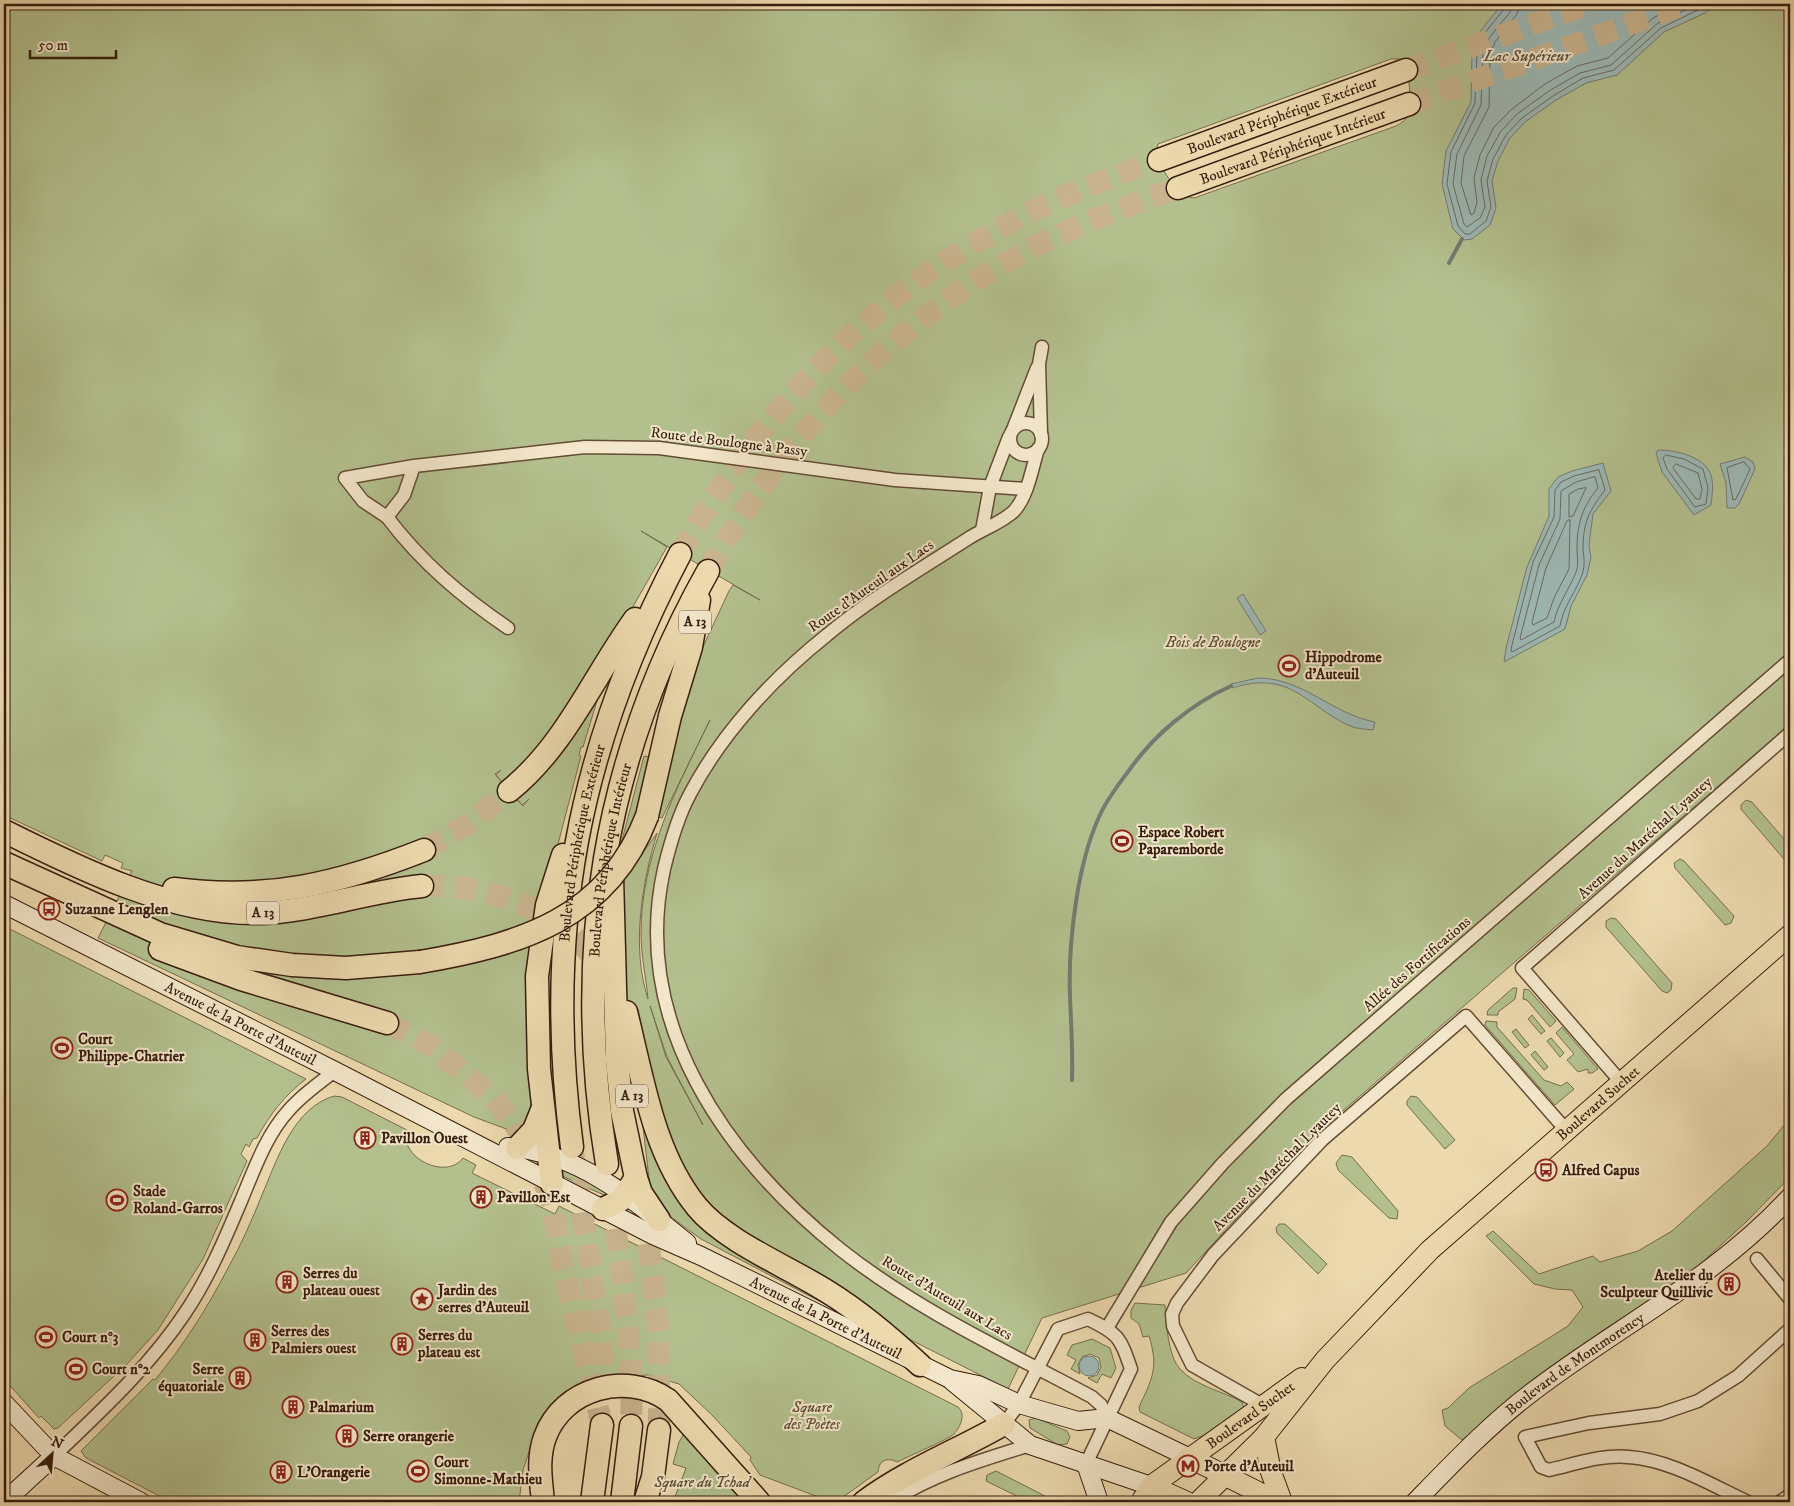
<svg xmlns="http://www.w3.org/2000/svg" width="1794" height="1506" viewBox="0 0 1794 1506" font-family="'IM FELL DW Pica',serif">
<rect width="100%" height="100%" fill="#ecd9ae"/>
<filter id="stains"><feTurbulence type="fractalNoise" baseFrequency=".004" numOctaves="4"/><feColorMatrix values="0 0 0 0 .2 0 0 0 0 .09 0 0 0 0 .02 0 0 0 .5 -.17"/></filter>
<radialGradient id="worn" r=".72"><stop offset=".6" stop-color="#630" stop-opacity="0"/><stop offset="1" stop-color="#630" stop-opacity=".3"/></radialGradient>
<g fill="#b3c08e" stroke="#766e4e" fill-rule="evenodd">
<path d="M4,4H1790V724L1309,1140L1186,1273L1042,1318L1008,1389L911,1340L864,1307L731,1228L683,1176L655,1098L638,1009H624L619,886L657,833C642,884 631,946 648,999C646,977 641,956 641,934C641,856 676,789 710,720L662,818L655,816L673,734L702,649L729,591L733,585L760,600L641,531L667,547L607,652L561,723L504,785L496,775L501,770L495,774L523,806L529,799L522,805L513,796L596,700L597,701L583,747H581L579,755L581,756L557,848L533,1118L517,1133L474,1117L98,938L132,871L121,868L123,863L105,855L102,861L4,815ZM1391,59H1400C1409,65 1413,105 1408,115C1406,120 1401,123 1396,126L1194,198C1175,196 1165,171 1155,156L1158,144ZM650,1006L667,1057L703,1125L666,1057Z"/>
<path d="M659,711H661L638,813L621,844L644,756L650,757Z"/>
<path d="M1746,800L1752,802L1790,846V866L1741,809V805Z"/>
<path d="M1680,859L1684,861L1734,916L1731,923L1725,925L1675,868L1674,863Z"/>
<path d="M1611,918L1616,919L1672,983L1671,990L1667,993L1662,991L1606,927V921Z"/>
<path d="M4,926L306,1079C285,1095 270,1114 257,1138L253,1139L249,1147L246,1144L241,1154L247,1161L203,1259L158,1330L127,1364L58,1428L54,1429L41,1416L39,1418L4,1379Z"/>
<path d="M1513,988H1517L1515,999L1498,1012V1015H1487L1488,1010Z"/>
<path d="M1524,989L1529,990L1556,1021L1550,1027L1527,1000L1523,999Z"/>
<path d="M1532,1015L1545,1031L1541,1034L1528,1019Z"/>
<path d="M1486,1021L1497,1022V1027L1544,1080L1561,1086L1567,1082L1574,1089L1555,1105L1485,1025Z"/>
<path d="M1562,1027L1598,1069L1592,1073H1588V1069L1578,1072L1567,1060L1574,1054L1556,1033Z"/>
<path d="M1516,1029L1529,1045L1525,1048L1512,1032Z"/>
<path d="M1551,1038L1564,1053L1560,1057L1547,1041Z"/>
<path d="M1535,1051L1548,1067L1544,1070L1531,1055Z"/>
<path d="M334,1096L342,1097L407,1130C398,1157 446,1181 463,1158L476,1165L472,1173L555,1214L559,1206L958,1407C966,1414 961,1426 954,1434C949,1439 907,1457 897,1462C887,1457 879,1460 878,1472L839,1500L829,1501L760,1475L750,1460L751,1457L712,1415L679,1384L649,1375L616,1376L535,1434L523,1470L519,1502H171L86,1458L81,1451L153,1379L155,1380C183,1346 208,1307 228,1268C241,1245 252,1220 262,1195C277,1160 293,1108 334,1096Z"/>
<path d="M1411,1096L1417,1097L1455,1140L1445,1149L1407,1105V1101Z"/>
<path d="M641,1110L650,1145L669,1184L842,1313L701,1239L671,1217L650,1187Z"/>
<path d="M1790,1118V1177L1746,1222L1697,1267L1668,1289L1532,1382L1462,1440L1445,1426L1442,1410L1448,1408L1469,1388L1568,1326L1583,1307L1572,1290L1555,1289L1534,1284L1486,1236L1493,1231L1539,1274L1593,1256L1600,1262L1638,1251L1672,1231L1767,1146Z"/>
<path d="M1342,1155L1352,1157L1398,1211L1397,1219L1389,1218L1338,1170L1336,1163Z"/>
<path d="M562,1169L611,1194L606,1196L560,1175Z"/>
<path d="M1279,1224H1285L1327,1264L1318,1274L1277,1233L1276,1228Z"/>
<path d="M1135,1303L1165,1305C1166,1322 1168,1356 1180,1369C1195,1386 1223,1391 1242,1402L1244,1409L1208,1434L1194,1439L1140,1412L1139,1407C1152,1379 1159,1368 1149,1336L1143,1337L1139,1324L1131,1318V1310Z"/>
<path d="M1092,1339L1110,1348L1116,1368L1111,1378L1102,1374L1097,1383L1088,1378L1097,1375L1101,1367L1099,1358L1090,1354L1082,1357L1078,1365L1080,1374L1071,1369L1076,1360L1067,1355L1072,1345Z"/>
<path d="M1036,1418L1067,1431L1070,1437L1067,1444L1058,1445L1030,1428L1029,1420Z"/>
<path d="M685,1432L722,1474L742,1502H673L686,1468L673,1464L679,1442Z"/>
<path d="M996,1471L1045,1496L1042,1502H1029L986,1481L987,1475Z"/>
<path d="M930,1496L950,1502H916Z"/>
</g>
<g fill="#9db8b5" stroke="#757a72">
<path d="M1502,4H1717L1705,13L1664,32L1617,75L1586,83L1556,100L1525,122L1510,138L1498,161L1492,181L1496,208L1490,225L1472,239L1464,240L1453,229L1442,184L1446,151L1471,102L1472,50L1479,33Z"/>
<path d="M1658,450C1669,450 1680,452 1690,456C1715,467 1714,480 1711,505L1694,515L1662,472L1656,453Z"/>
<path d="M1745,457L1753,462L1755,469L1739,504L1735,508H1727L1726,483L1720,464Z"/>
<path d="M1603,463L1611,491L1593,514L1589,545L1591,557L1587,575L1571,606L1565,629L1504,662L1506,648L1527,567L1549,516V489L1558,477L1572,471Z"/>
<path d="M1243,594L1266,631L1260,635L1237,598Z"/>
<path d="M1258,678C1303,678 1332,714 1375,722L1373,730C1366,729 1357,729 1350,726C1306,706 1291,669 1232,688L1231,684Z"/>
<circle cx="1089" cy="1366" r="10"/>
</g>
<g fill="none" stroke-linecap="round" stroke-linejoin="round">
<g stroke="#6a6a61" stroke-width="1">
<path d="M1506,4L1505,8L1483,35L1477,51L1475,103L1451,152L1447,184L1458,226L1465,234H1470L1486,221L1491,207L1487,181L1493,159L1506,135L1522,118L1553,96L1583,78L1614,70L1661,28L1710,4"/>
<path d="M1512,4L1510,12L1489,38L1483,53L1481,105L1457,154L1453,184L1464,224L1467,227L1480,218L1485,207L1481,180L1487,156L1501,131L1517,114L1549,91L1580,73L1611,65L1658,23L1698,4"/>
<path d="M1520,4L1517,14L1495,42L1490,54L1489,107L1464,156L1461,183L1471,215L1474,213L1477,202L1474,178L1480,155L1494,127L1512,109L1545,84L1577,66L1608,58L1653,18L1681,4"/>
<path d="M1666,455L1684,459L1703,469L1708,488L1706,504L1695,507L1667,469L1663,458Z"/>
<path d="M1744,462L1750,469L1736,499L1733,500L1727,468Z"/>
<path d="M1676,464L1698,473L1702,489L1700,499H1696L1673,468Z"/>
<path d="M1599,470L1605,490C1589,511 1583,522 1583,550C1584,558 1585,563 1583,572C1577,591 1563,606 1560,626L1512,652L1511,649L1533,562L1554,517L1555,490L1561,482L1574,476Z"/>
<path d="M1595,477L1598,488C1582,507 1577,525 1577,549C1577,558 1579,564 1576,572C1569,590 1558,603 1554,622L1521,640L1520,638L1539,565L1560,519L1561,491L1576,482Z"/>
<path d="M1586,488L1573,516L1569,517V494L1578,489Z"/>
<path d="M1570,520L1569,569L1554,598L1547,618L1533,625L1532,622L1546,568L1567,521Z"/>
</g>
<g stroke="#757a72" stroke-width="4">
<path d="M1449,263L1462,239"/>
<path d="M1072,1080C1073,1052 1071,1024 1070,996C1068,944 1077,865 1099,817C1106,800 1119,784 1130,769C1155,734 1191,704 1231,686"/>
</g>
<g stroke="#c8b38e" stroke-width="22" stroke-dasharray="22 11" stroke-linecap="butt">
<path d="M1406,70L1589,4"/>
<path d="M1409,104L1686,4"/>
<path d="M680,554C759,411 873,293 1019,218C1064,194 1112,177 1159,160"/>
<path d="M708,571C786,434 896,318 1038,245C1083,222 1130,205 1178,188"/>
<path d="M424,850L468,824L509,791"/>
<path d="M422,886C493,884 562,910 603,970"/>
<path d="M387,1023L430,1045L491,1095L512,1120L535,1160L552,1203L563,1267L602,1425"/>
<path d="M572,1147L601,1335L604,1396"/>
<path d="M611,1196C621,1274 634,1347 631,1426"/>
<path d="M645,1211L659,1333V1430"/>
</g>
<g stroke="#654c35" stroke-width="15">
<g id="street">
<circle cx="1026" cy="439" r="16"/>
<path d="M1014,427L1037,368"/>
<path d="M1041,434L1039,364L1042,347"/>
<path d="M1038,449C1032,468 1028,496 1014,511C1003,522 983,529 969,538C921,569 871,598 827,635C773,678 722,733 690,794C677,818 670,844 664,869C630,1023 726,1158 841,1250C917,1310 1006,1351 1092,1397L1101,1405L1107,1418"/>
<path d="M414,466L404,495L387,517L363,501L345,478L414,466L585,447L659,448L895,480L1026,489"/>
<path d="M387,517C422,563 461,596 508,628"/>
<path d="M982,530L990,487L1009,437"/>
<path d="M1621,1082L1522,968L1790,733"/>
<path d="M1757,1259L1790,1299"/>
<path d="M1107,1328L1171,1222L1223,1163L1286,1099L1790,660"/>
<path d="M1264,1406L1192,1365L1173,1326L1172,1314L1177,1303L1213,1255L1322,1140L1466,1016L1566,1130"/>
<path d="M1004,1424L1019,1404L1058,1329L1088,1319C1119,1334 1120,1337 1131,1369L1086,1464"/>
<path d="M54,1456C101,1411 149,1367 185,1313C208,1279 225,1239 241,1201C254,1170 266,1135 289,1110C302,1095 319,1083 335,1071"/>
<path d="M890,1502C933,1474 982,1460 1030,1445"/>
<path d="M1748,1502C1711,1485 1671,1460 1629,1457C1603,1454 1575,1464 1549,1470L1541,1467L1525,1437L1589,1423L1660,1414L1698,1401L1738,1376L1790,1329"/>
<path d="M1780,1502L1790,1495"/>
</g>
</g>
<g stroke="#381d0d" stroke-width="20">
<g id="secondary">
<path id="s1" d="M4,904L335,1071L653,1235L701,1256L950,1379L978,1385L1019,1404L1078,1421L1107,1418L1188,1457"/>
<path d="M508,1147C579,1153 634,1200 687,1243"/>
<path d="M952,1381L1030,1445L1151,1486"/>
<path d="M4,1403L54,1456L141,1502"/>
<path d="M1086,1464L1099,1502"/>
<path d="M4,1502L54,1456"/>
<path id="s2" d="M1415,1502C1451,1465 1489,1425 1531,1393C1617,1327 1716,1278 1790,1197"/>
</g>
</g>
<g stroke="#381d0d" stroke-width="22">
<g id="primary">
<path d="M1264,1437L1271,1472L1282,1502"/>
<path d="M1188,1457L1278,1502"/>
<path d="M1151,1486L1187,1502"/>
<path id="s3" d="M1141,1502L1151,1486L1302,1378"/>
<path id="s4" d="M1198,1502L1264,1437L1325,1360L1430,1250L1790,935"/>
</g>
</g>
<g stroke="#381d0d" stroke-width="25">
<g id="highway">
<path id="s5" d="M1159,160L1406,70"/>
<path id="s6" d="M1178,188L1409,104"/>
<path d="M509,791C566,745 593,677 635,619"/>
<path d="M647,816L670,716L691,647L699,600"/>
<path d="M4,831C78,868 173,915 258,913C313,912 367,891 422,886"/>
<path d="M4,863L160,934L237,957L292,965L346,968L420,962"/>
<path d="M612,877L617,1060L622,1111L636,1178L641,1193L659,1220"/>
<path d="M174,889C266,901 338,884 424,850"/>
<path d="M160,949L241,979L387,1023"/>
<path d="M626,1012C643,1079 653,1153 697,1207C726,1242 789,1267 828,1292C862,1313 891,1338 920,1365"/>
<path id="s7" d="M572,1147C543,931 578,747 680,554"/>
<path d="M517,1148L534,1130L542,1110"/>
<path id="s8" d="M607,1164C572,953 603,758 708,571"/>
<path d="M552,1184L539,1069L537,976L547,905L563,855"/>
<path d="M603,1209L621,1200L636,1178"/>
<path d="M543,1502C541,1480 537,1459 545,1437C563,1388 626,1371 668,1400L759,1502"/>
<path d="M592,1502L602,1425"/>
<path d="M622,1502L631,1426"/>
<path d="M645,1502L653,1477L659,1430"/>
<path d="M864,1502C907,1470 957,1451 1004,1424"/>
</g>
</g>
<use href="#street" stroke="#f3e6ca" stroke-width="12"/>
<use href="#secondary" stroke="#f3e6ca" stroke-width="18"/>
<use href="#primary" stroke="#ecd9ae" stroke-width="20"/>
<use href="#highway" stroke="#ecd9ae" stroke-width="22"/>
<g stroke="#381d0d" stroke-width="25" stroke-linecap="butt">
<path id="highway-bridge" d="M420,962C520,945 608,919 647,816"/>
</g>
<use href="#highway-bridge" stroke="#ecd9ae" stroke-width="22"/>
</g>
<defs>
<g id="stadium-ring" transform="scale(1.125)"><circle r="9.5" fill="#f3e6ca" stroke="#8f2418" stroke-width="1.5"/><path d="M0-5a6.5 5 0 1 0 0 10a6.5 5 0 1 0 0-10ZM-3.5-1.8h7v3.6h-7Z" fill="#8f2418"/></g>
<g id="bus-ring" transform="scale(1.125)"><circle r="9.5" fill="#f3e6ca" stroke="#8f2418" stroke-width="1.5"/><path d="M-5-6H5V4H4V6H2V4H-2V6H-4V4H-5ZM-3.5-4V0h7V-4ZM-3.5 1.2v1.5H-2V1.2ZM2 1.2v1.5H3.5V1.2Z" fill="#8f2418"/></g>
<g id="building-ring" transform="scale(1.125)"><circle r="9.5" fill="#f3e6ca" stroke="#8f2418" stroke-width="1.5"/><path d="M-4-6H4V6H1V3H-1V6H-4ZM-2.5-4.3h1.7v1.8h-1.7ZM.8-4.3h1.7v1.8H.8ZM-2.5-1h1.7V.8h-1.7ZM.8-1h1.7V.8H.8Z" fill="#8f2418"/></g>
<g id="sight-ring" transform="scale(1.125)"><circle r="9.5" fill="#f3e6ca" stroke="#8f2418" stroke-width="1.5"/><path d="M0-6L1.8-2.2L6-1.7L2.9 1.2L3.7 5.4L0 3.3L-3.7 5.4L-2.9 1.2L-6-1.7L-1.8-2.2Z" fill="#8f2418"/></g>
<g id="metro-ring" transform="scale(1.125)"><circle r="9.5" fill="#f3e6ca" stroke="#8f2418" stroke-width="1.5"/><path d="M-5.5 5V-5H-3L0 0L3-5H5.5V5H3V-.5L0 4L-3-.5V5Z" fill="#8f2418"/></g>
</defs>
<g fill-rule="evenodd">
<use href="#stadium-ring" x="1289" y="666"/>
<use href="#stadium-ring" x="1122" y="841"/>
<use href="#bus-ring" x="49" y="909"/>
<use href="#stadium-ring" x="62" y="1048"/>
<use href="#building-ring" x="365" y="1138"/>
<use href="#bus-ring" x="1546" y="1170"/>
<use href="#building-ring" x="481" y="1197"/>
<use href="#stadium-ring" x="117" y="1200"/>
<use href="#building-ring" x="287" y="1282"/>
<use href="#building-ring" x="1729" y="1284"/>
<use href="#sight-ring" x="422" y="1299"/>
<use href="#stadium-ring" x="46" y="1337"/>
<use href="#building-ring" x="255" y="1340"/>
<use href="#building-ring" x="402" y="1344"/>
<use href="#stadium-ring" x="76" y="1369"/>
<use href="#building-ring" x="240" y="1378"/>
<use href="#building-ring" x="293" y="1407"/>
<use href="#building-ring" x="347" y="1436"/>
<use href="#metro-ring" x="1188" y="1466"/>
<use href="#stadium-ring" x="418" y="1471"/>
<use href="#building-ring" x="281" y="1472"/>
</g>
<g text-anchor="middle" dominant-baseline="central" stroke-width="4" stroke-linejoin="round" paint-order="stroke">
<g fill="#f3e6ca" stroke="#705946" stroke-width="1">
<rect x="679" y="610.5" width="32" height="23" rx="4"/>
<rect x="247" y="901.5" width="32" height="23" rx="4"/>
<rect x="616" y="1084.5" width="32" height="23" rx="4"/>
</g>
<g font-size="14" font-weight="bold" fill="#381d0d">
<text x="695" y="622">A 13</text>
<text x="263" y="913">A 13</text>
<text x="632" y="1096">A 13</text>
</g>
<g font-size="15" fill="#381d0d" stroke="#f3e6ca">
<text stroke="none"><textPath href="#s5" startOffset="131">Boulevard Périphérique Extérieur</textPath></text>
<text stroke="none"><textPath href="#s6" startOffset="122">Boulevard Périphérique Intérieur</textPath></text>
<text transform="translate(729 442) rotate(7)">Route de Boulogne à Passy</text>
<text transform="translate(871 586) rotate(-35)">Route d'Auteuil aux Lacs</text>
<text transform="translate(1645 838) rotate(-42)">Avenue du Maréchal Lyautey</text>
<text stroke="none"><textPath href="#s7" startOffset="306">Boulevard Périphérique Extérieur</textPath></text>
<text stroke="none"><textPath href="#s8" startOffset="306">Boulevard Périphérique Intérieur</textPath></text>
<text transform="translate(1417 964) rotate(-41)">Allée des Fortifications</text>
<text stroke="none"><textPath href="#s1" startOffset="265">Avenue de la Porte d'Auteuil</textPath></text>
<text stroke="none"><textPath href="#s4" startOffset="566">Boulevard Suchet</textPath></text>
<text transform="translate(1277 1167) rotate(-45)">Avenue du Maréchal Lyautey</text>
<text transform="translate(947 1298) rotate(31)">Route d'Auteuil aux Lacs</text>
<text stroke="none"><textPath href="#s1" startOffset="920">Avenue de la Porte d'Auteuil</textPath></text>
<text stroke="none"><textPath href="#s2" startOffset="212">Boulevard de Montmorency</textPath></text>
<text stroke="none"><textPath href="#s3" startOffset="141">Boulevard Suchet</textPath></text>
</g>
<g font-size="15" font-style="italic" fill="#5d4e34" stroke="#f3e6ca">
<text x="1213" y="642">Bois de Boulogne</text>
<text x="812" y="1407">Square<tspan x="812" dy="17">des Poètes</tspan></text>
<text x="702" y="1482">Square du Tchad</text>
</g>
<g font-size="15" font-weight="bold" fill="#381d0d" stroke="#f3e6ca" text-anchor="start">
<text x="1305" y="657">Hippodrome<tspan x="1305" dy="17">d'Auteuil</tspan></text>
<text x="1138" y="832">Espace Robert<tspan x="1138" dy="17">Paparemborde</tspan></text>
<text x="65" y="909">Suzanne Lenglen</text>
<text x="78" y="1039">Court<tspan x="78" dy="17">Philippe-Chatrier</tspan></text>
<text x="381" y="1138">Pavillon Ouest</text>
<text x="1562" y="1170">Alfred Capus</text>
<text x="133" y="1191">Stade<tspan x="133" dy="17">Roland-Garros</tspan></text>
<text x="497" y="1197">Pavillon Est</text>
<text x="303" y="1273">Serres du<tspan x="303" dy="17">plateau ouest</tspan></text>
<text x="1713" y="1275" text-anchor="end">Atelier du<tspan x="1713" dy="17">Sculpteur Quillivic</tspan></text>
<text x="438" y="1290">Jardin des<tspan x="438" dy="17">serres d’Auteuil</tspan></text>
<text x="271" y="1331">Serres des<tspan x="271" dy="17">Palmiers ouest</tspan></text>
<text x="418" y="1335">Serres du<tspan x="418" dy="17">plateau est</tspan></text>
<text x="62" y="1337">Court n°3</text>
<text x="92" y="1369">Court n°2</text>
<text x="224" y="1369" text-anchor="end">Serre<tspan x="224" dy="17">équatoriale</tspan></text>
<text x="309" y="1407">Palmarium</text>
<text x="363" y="1436">Serre orangerie</text>
<text x="434" y="1462">Court<tspan x="434" dy="17">Simonne-Mathieu</tspan></text>
<text x="1204" y="1466">Porte d'Auteuil</text>
<text x="297" y="1472">L'Orangerie</text>
</g>
<g font-size="16" font-style="italic" fill="#564c3f" stroke="#f3e6ca">
<text x="1527" y="56">Lac Supérieur</text>
</g>
</g>
<rect width="1794" height="1506" fill="none" stroke="#ecd9ae" stroke-width="20"/>
<rect x="5" y="5" width="1784" height="1496" fill="none" stroke="#381d0d" stroke-width="2.5"/>
<rect x="10" y="10" width="1774" height="1486" fill="none" stroke="#381d0d"/>
<g transform="translate(52 1454) rotate(26)" stroke="#f3e6ca" stroke-width="4" paint-order="stroke">
<path d="M0-4L9 19L0 12L-9 19Z" fill="#381d0d"/>
<text y="-8" font-size="14" font-weight="bold" text-anchor="middle" fill="#381d0d">N</text>
</g>
<path d="M30 50v8h86v-8" fill="none" stroke="#381d0d" stroke-width="2.5"/>
<text x="38" y="50" font-size="15" fill="#381d0d" stroke="#f3e6ca" stroke-width="4" paint-order="stroke">50 m</text>
<rect width="100%" height="100%" filter="url(#stains)"/>
<rect width="100%" height="100%" fill="url(#worn)"/>
</svg>
